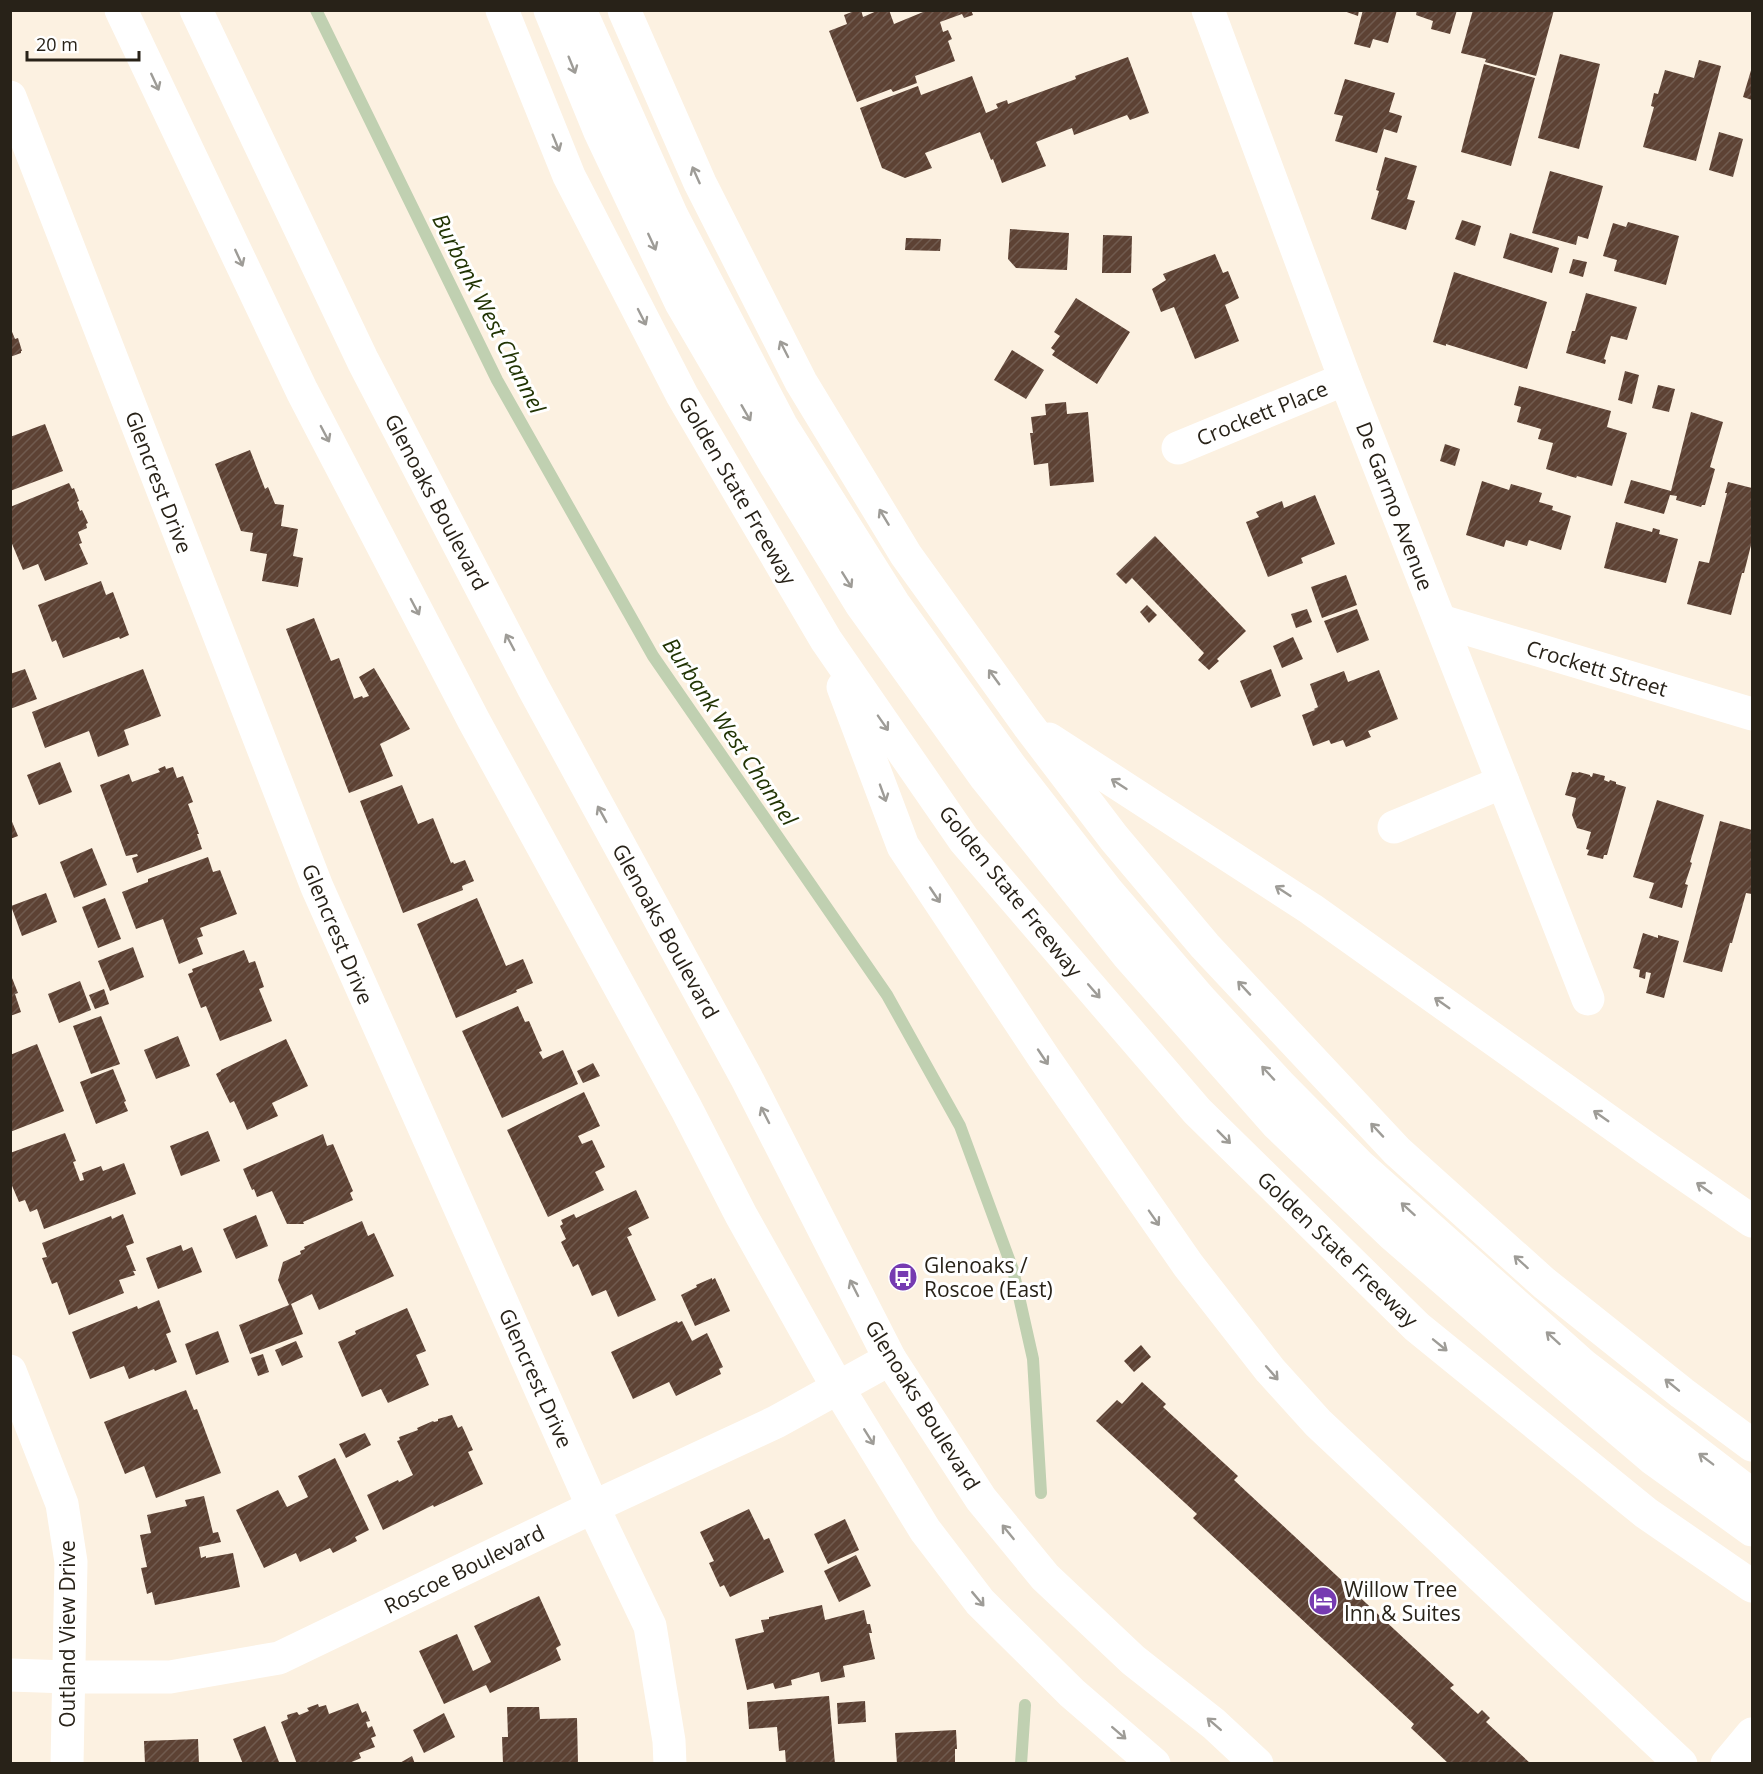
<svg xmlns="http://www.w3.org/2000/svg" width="1763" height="1774" viewBox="0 0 1763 1774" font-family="'Open Sans',sans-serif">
<defs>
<pattern id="building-hatch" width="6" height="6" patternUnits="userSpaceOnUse" patternTransform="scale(1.5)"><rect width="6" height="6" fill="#5d4234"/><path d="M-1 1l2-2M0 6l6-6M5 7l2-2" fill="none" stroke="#705b4f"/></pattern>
</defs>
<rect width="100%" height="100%" fill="#fcf1e1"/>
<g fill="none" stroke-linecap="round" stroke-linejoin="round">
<g stroke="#c0d0b1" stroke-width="12">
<path d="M316,10L497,380L653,656L887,995L960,1126L1013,1270L1033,1359L1041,1493"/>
<path d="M1021,1764L1025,1705"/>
</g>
</g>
<g fill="url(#building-hatch)">
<path d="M857,10H861L863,17L879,10H889L894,24L928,10H971L973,15L964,18L962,14L940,22L943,32L948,30L952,39L948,41L955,61L915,76L917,83L893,92L891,89L857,102L829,31L847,24L844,15Z"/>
<path d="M1341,10H1359L1358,16Z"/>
<path d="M1363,10H1397L1388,43L1373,39L1370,48L1354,44Z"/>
<path d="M1417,10H1457L1450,34L1431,29L1433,21L1416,15Z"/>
<path d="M1473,10H1554L1536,76L1485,62L1486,59L1461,53Z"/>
<path d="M1560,54L1600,64L1579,149L1538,138Z"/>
<path d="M1128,57L1149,113L1130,120L1127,115L1074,135L1072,128L1036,142L1046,166L1002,183L993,159L991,160L980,132L925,153L932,168L905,178L882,168L860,108L918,86L921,95L972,76L986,113L998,108L996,104L1007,100L1008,104L1076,79L1075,76Z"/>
<path d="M1699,60L1721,66L1696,161L1643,147L1654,107L1651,106L1654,93L1658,94L1665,70L1694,78Z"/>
<path d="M1484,64L1535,78L1511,166L1461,152Z"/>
<path d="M1752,67V100L1743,97Z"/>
<path d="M1345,79L1395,93L1389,112L1402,116L1397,133L1384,129L1377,153L1335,141L1343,116L1334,114Z"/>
<path d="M1719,132L1743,139L1733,177L1709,170Z"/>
<path d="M1385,157L1417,166L1407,199L1415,201L1406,230L1371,219L1379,191L1376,190Z"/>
<path d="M1550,171L1603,186L1588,239L1578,236L1576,245L1532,233Z"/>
<path d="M1462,220L1481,226L1475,246L1455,239Z"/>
<path d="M1628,222L1679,236L1666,285L1614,271L1617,260L1603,256L1613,223L1626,227Z"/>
<path d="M1010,229L1069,233L1067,270L1016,268L1008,259Z"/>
<path d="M1510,233L1559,248L1552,273L1503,258Z"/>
<path d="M1103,235L1132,236L1131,273H1102Z"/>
<path d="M906,238L941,239L940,251L905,250Z"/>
<path d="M1215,254L1223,273L1228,271L1239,298L1225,305L1239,341L1195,359L1174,307L1161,312L1152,289L1166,280L1163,274Z"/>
<path d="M1573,259L1587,262L1583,277L1569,273Z"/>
<path d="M1454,272L1547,302L1527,369L1446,344V346L1433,342Z"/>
<path d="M1586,293L1637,307L1627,340L1611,336L1604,359L1606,360L1605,364L1566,353L1572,331H1575Z"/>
<path d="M1076,298L1130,332L1097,384L1052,355L1055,351L1051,348L1060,336L1054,332Z"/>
<path d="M10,327L15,339L18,338L22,351H21V353L10,357Z"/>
<path d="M1012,350L1044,370L1026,399L994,380Z"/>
<path d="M1625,371L1639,375L1632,404L1618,400Z"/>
<path d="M1658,385L1675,389L1669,412L1652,408Z"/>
<path d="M1519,386L1611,411L1607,427L1627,433L1612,486L1577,476L1576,478L1546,469L1553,443L1538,439L1541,429L1517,422L1521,407L1514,405Z"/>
<path d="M1066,402L1067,414L1088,412L1094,482L1050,486L1048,463L1034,465L1030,433H1033L1031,417L1046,415L1045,404Z"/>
<path d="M1691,412L1723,422L1710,467L1715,469L1705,505H1702L1701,507L1676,500L1677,496L1670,495L1664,514L1624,503L1631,480L1671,491Z"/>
<path d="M45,424L63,471L10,491V437Z"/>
<path d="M1445,444L1460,449L1455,466L1440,461Z"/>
<path d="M250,450L265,489L268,487L275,504L284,505L281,526L298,529L293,556L303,558L298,587L262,581L267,554L250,551L253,533L241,531L215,464Z"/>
<path d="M1482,481L1509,490L1511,484L1542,493L1539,502L1553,506L1552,510L1571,516L1561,550L1529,540L1527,546L1506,540L1504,547L1466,535Z"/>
<path d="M1728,482L1752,488V541L1744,573H1742L1731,615L1687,604L1699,561L1709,563L1727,493H1725Z"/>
<path d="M69,483L72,489L74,488L79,501L77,502L80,511L82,510L88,523L86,524L87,528L78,532L82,543L79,544L88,564L45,581L38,564L23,570L10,539V507Z"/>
<path d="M1315,495L1335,544L1301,558L1303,563L1268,577L1246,522L1259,517L1256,512L1282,501L1284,508Z"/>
<path d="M1616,522L1652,532L1653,528L1660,530L1659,534L1678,539L1666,583L1604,568Z"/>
<path d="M1155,536L1246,631L1217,659L1219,661L1209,670L1198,660L1204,653L1132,578L1126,584L1116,574Z"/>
<path d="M1346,575L1357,605L1322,618L1311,587Z"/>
<path d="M101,581L106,595L113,592L129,635L120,639L119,637L63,658L56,640L52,642L38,605Z"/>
<path d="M1147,605L1157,615L1149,623L1140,612Z"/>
<path d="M1307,609L1312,622L1296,628L1291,614Z"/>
<path d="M1357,609L1369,640L1337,653L1324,621Z"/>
<path d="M314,618L331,661L339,658L354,699L362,696L363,698L369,696L359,677L374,668L410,729L380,744L393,776L349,793L286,629Z"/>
<path d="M1293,637L1303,659L1282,668L1273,646Z"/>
<path d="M25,669L37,699L10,709V674Z"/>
<path d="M143,669L161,716L124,730L129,745L98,757L89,731L45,748L32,712Z"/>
<path d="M1271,669L1281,696L1251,708L1240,681Z"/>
<path d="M1379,670L1398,719L1368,731L1371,737L1346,747L1343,740L1331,744L1329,740L1313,746L1302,715L1315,710L1314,709L1318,707L1310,684L1344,671L1348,682Z"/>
<path d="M60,762L72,792L39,805L27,775Z"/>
<path d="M165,766L166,769L173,767L177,778L183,776L193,802L188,804L199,834H197L202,849L137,873L132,858L138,856L137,854L126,856L100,785L129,774L132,782L160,772L158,769Z"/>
<path d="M1572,772L1578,773L1579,772L1590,775V776L1592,777L1593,773L1605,776L1604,780L1609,782L1610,780L1616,782V784L1626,787L1607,855H1604L1603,859L1587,855L1589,850L1586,849L1591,832L1577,828L1572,815L1576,798L1565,795Z"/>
<path d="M402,785L418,824L433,818L451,863L453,862L454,864L465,860L474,881L462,886L463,890L403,913L360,801Z"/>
<path d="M1657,800L1704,815L1690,862L1692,863L1685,884L1688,885L1682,908L1649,898L1654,883L1633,877Z"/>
<path d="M10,817L18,836L10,839Z"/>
<path d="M1720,821L1752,830V894L1746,893L1732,943H1730L1722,972L1683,962Z"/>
<path d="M92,848L107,885L74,898L60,862Z"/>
<path d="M208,857L213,872L220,870L237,914L200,928L203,936L197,938L203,954L179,964L163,919L136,929L122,892L148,882V879Z"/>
<path d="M46,893L57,922L22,936L11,906Z"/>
<path d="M105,898L121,939L98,948L82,907Z"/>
<path d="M477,898L506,966L523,959L533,983L516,990L517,992L456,1018L417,924Z"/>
<path d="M1643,933L1658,938V935L1679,941L1664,998L1646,993L1651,973L1646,972L1645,979L1639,977L1640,970L1633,968Z"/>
<path d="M133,947L144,977L110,991L98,961Z"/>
<path d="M244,950L249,963L255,961L264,987L259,989L272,1021L220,1041L206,1006L201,1008L188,974L193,972L192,969Z"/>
<path d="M10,973L18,993L15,994L21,1012L10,1016Z"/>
<path d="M80,981L91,1010L59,1023L48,994Z"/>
<path d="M104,989L109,1004L95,1009L89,995Z"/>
<path d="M518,1006L525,1022L529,1021L542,1051L539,1052L543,1059L563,1050L578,1084L502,1118L462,1031Z"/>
<path d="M101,1016L120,1064L91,1074L73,1026Z"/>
<path d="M178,1036L190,1066L156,1079L144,1050Z"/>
<path d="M286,1039L308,1086L272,1103L278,1116L247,1130L234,1101L230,1103L216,1074L221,1071V1070Z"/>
<path d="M37,1044L64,1111L10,1132V1055Z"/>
<path d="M593,1063L600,1076L583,1083L577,1071Z"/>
<path d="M113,1069L126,1101L124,1102L128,1111L96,1124L80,1082Z"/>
<path d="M584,1092L600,1126L578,1136L582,1144L592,1140L605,1167L595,1172L604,1190L548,1217L507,1130Z"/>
<path d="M208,1131L220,1161L181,1176L170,1146Z"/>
<path d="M65,1133L76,1161L73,1162L80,1181L84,1180L82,1173L101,1166L103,1171L124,1163L136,1194L44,1229L37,1209L30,1212L25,1200L19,1202L10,1181V1153Z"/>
<path d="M323,1134L327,1146L333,1144L353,1191L350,1193L353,1200L303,1222L304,1224H287L272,1191L257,1197L254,1189L252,1190L243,1169Z"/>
<path d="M636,1190L649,1218L628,1228L632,1235L627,1237L656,1300L618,1317L606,1290L592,1296L578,1264L573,1267L561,1242L566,1239L560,1226L563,1224L561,1220L574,1214L576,1218Z"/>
<path d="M123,1214L134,1243L126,1246L136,1271H133L135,1275L119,1280L124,1293L69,1315L57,1282L52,1284L42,1258L47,1257L42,1243L111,1216L112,1219Z"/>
<path d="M256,1215L268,1246L236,1259L223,1229Z"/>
<path d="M362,1221L368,1236L374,1233L394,1276L319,1310L312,1294L291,1304L303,1334L250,1354L239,1325L289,1305L278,1280L283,1262L301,1254L300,1251L305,1249L304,1247Z"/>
<path d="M181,1245L183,1251L192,1247L202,1272L158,1289L146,1258Z"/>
<path d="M712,1278V1280L715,1278L730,1311L695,1326L681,1295L697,1287L696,1285Z"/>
<path d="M159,1300L171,1332L166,1334L177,1362L155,1371L154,1369L129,1379L124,1366L90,1379L72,1332L137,1306L138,1309Z"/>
<path d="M407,1308L426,1351L416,1355L429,1385L388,1403L381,1389L362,1397L338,1342L356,1334L355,1331Z"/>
<path d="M677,1321L678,1323L682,1321L692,1341L707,1333L723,1367L719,1369L721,1374L676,1396L669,1382L633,1399L611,1352Z"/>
<path d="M218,1331L229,1362L196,1375L185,1344Z"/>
<path d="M296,1341L303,1357L282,1366L275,1350Z"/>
<path d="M1141,1345L1151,1357L1134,1372L1124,1361Z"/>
<path d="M263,1354L269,1372L258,1376L251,1358Z"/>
<path d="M1142,1382L1166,1404L1163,1407L1238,1476L1234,1480L1454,1685L1450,1688L1478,1714L1482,1710L1490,1718L1486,1722L1531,1764H1449L1411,1728L1414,1724L1193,1518L1197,1514L1096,1421L1117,1400L1122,1404Z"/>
<path d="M186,1390L194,1410L197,1409L221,1473L156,1498L144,1466L125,1474L104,1422Z"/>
<path d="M452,1415L458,1428L462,1426L473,1450L468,1452L483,1484L434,1507L433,1505L383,1530L367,1495L398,1480L399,1482L413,1475L397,1441L400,1440L399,1437L418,1430L417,1428L433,1421L434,1422L438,1421V1419Z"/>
<path d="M365,1433L371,1445L346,1458L339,1444Z"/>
<path d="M335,1458L369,1530L355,1537L357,1541L333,1553L330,1548L300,1562L296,1553L264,1568L236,1510L278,1490L287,1507L308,1497L298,1476Z"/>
<path d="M204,1496L213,1533L218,1532L221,1542L199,1547L201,1558L206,1556V1558L233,1553L240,1587L155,1605L152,1592L147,1594L141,1568L147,1567L140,1535L151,1533L147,1515L187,1506L185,1500Z"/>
<path d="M749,1509L764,1540L769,1538L784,1572L730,1597L724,1585L720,1587L709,1563L714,1561L700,1532Z"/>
<path d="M845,1519L859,1550L828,1564L814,1534Z"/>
<path d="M856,1555L871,1586L839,1602L824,1571Z"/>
<path d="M539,1596L561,1645L556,1648L561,1660L490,1693L486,1685L444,1704L419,1651L457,1634L473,1671L491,1662L474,1626Z"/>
<path d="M822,1605L825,1620L864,1610L867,1624H870L872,1633H869L875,1659L843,1666L845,1677L821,1682L819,1672L791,1680L792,1685L775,1689L773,1683L747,1690L735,1639L764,1632L761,1620L769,1619V1617Z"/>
<path d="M829,1696L835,1764H786L785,1750L779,1751L777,1727L749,1729L747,1702Z"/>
<path d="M865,1701L866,1722L838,1724L837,1703Z"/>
<path d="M358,1703L362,1713L366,1711L370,1721L366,1722L368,1728L372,1726L376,1736L371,1738L375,1747L359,1753L361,1758L347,1764H297L281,1722L288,1719L287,1715L297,1712L299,1715L309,1711L307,1708L318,1704L319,1707L326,1705L329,1714Z"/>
<path d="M507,1707H539L540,1719L577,1718L578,1764H503L502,1737H508Z"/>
<path d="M444,1713L455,1737L424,1753L413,1730Z"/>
<path d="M265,1726L279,1762L274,1764H243L233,1739Z"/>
<path d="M956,1730L957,1749H955V1764H897L895,1733Z"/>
<path d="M198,1739L199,1764H145L144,1741Z"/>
<path d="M412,1756L415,1764H398Z"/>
</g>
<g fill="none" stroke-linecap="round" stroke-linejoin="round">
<g stroke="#fff" stroke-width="33">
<path d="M1208,10L1345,379L1588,999"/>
<path d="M10,97L317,887L593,1507L650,1626L669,1741L670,1764"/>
<path d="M1178,448L1345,379"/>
<path d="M1441,621L1752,714"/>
<path d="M1394,827L1503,782"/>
<path d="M10,1371L62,1504L71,1562L67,1764"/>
<path d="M10,1675L68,1677H170L279,1658L593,1507L776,1422L890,1359"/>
</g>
<g stroke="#fff" stroke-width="33">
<path d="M121,10L302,391L474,721L686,1108L741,1215L838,1388L925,1530L980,1602L1072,1693L1154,1764"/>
<path d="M196,10L363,361L534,689L746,1077L890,1359L981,1499L1045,1577L1133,1660L1214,1724L1257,1764"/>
<path d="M1727,1764L1752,1734"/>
</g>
<g stroke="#fff" stroke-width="33">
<path d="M502,10L569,176L682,395L826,640L964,840L1197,1111L1417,1327L1646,1513L1752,1586"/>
<path d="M550,10L600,132L681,303L775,464L861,604L986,778L1127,954L1277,1124L1393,1235L1538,1361L1652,1458L1752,1530"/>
<path d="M580,10L672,216L781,425L894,604L1011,767L1108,892L1200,999L1279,1084L1360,1166L1583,1365L1752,1495"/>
<path d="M624,10L700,183L801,382L906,555L1028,725L1114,838L1205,946L1397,1151L1544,1283L1682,1393L1752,1445"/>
<path d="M843,687L903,846L1044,1058L1188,1265L1270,1370L1318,1423L1681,1764"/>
<path d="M1049,739L1311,909L1649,1150L1752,1221"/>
</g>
</g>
<defs><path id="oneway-shaft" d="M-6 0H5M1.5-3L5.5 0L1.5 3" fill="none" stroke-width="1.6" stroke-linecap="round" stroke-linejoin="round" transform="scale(1.5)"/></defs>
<g stroke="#9e9c97">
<use href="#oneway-shaft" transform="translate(572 65) rotate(68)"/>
<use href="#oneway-shaft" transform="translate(155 82) rotate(65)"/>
<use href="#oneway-shaft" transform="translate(556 143) rotate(68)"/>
<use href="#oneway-shaft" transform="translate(696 175) rotate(-114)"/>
<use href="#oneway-shaft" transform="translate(652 242) rotate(65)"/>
<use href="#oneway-shaft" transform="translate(239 258) rotate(65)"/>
<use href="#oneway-shaft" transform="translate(642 317) rotate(63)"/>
<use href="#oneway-shaft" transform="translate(784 349) rotate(-117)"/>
<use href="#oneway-shaft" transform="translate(746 413) rotate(60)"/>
<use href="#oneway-shaft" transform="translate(325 434) rotate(62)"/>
<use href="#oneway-shaft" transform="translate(884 517) rotate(-121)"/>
<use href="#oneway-shaft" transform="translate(847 580) rotate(58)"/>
<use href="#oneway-shaft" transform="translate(415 607) rotate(62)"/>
<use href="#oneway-shaft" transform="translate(510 642) rotate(-118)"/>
<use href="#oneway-shaft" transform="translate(994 677) rotate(-126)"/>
<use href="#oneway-shaft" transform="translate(883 723) rotate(55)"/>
<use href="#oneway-shaft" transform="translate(1119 784) rotate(-147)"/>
<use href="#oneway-shaft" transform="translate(883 793) rotate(70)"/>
<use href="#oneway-shaft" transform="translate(602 814) rotate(-119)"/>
<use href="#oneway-shaft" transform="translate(1283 891) rotate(-147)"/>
<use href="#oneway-shaft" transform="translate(935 895) rotate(56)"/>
<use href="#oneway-shaft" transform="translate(1244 988) rotate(-133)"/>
<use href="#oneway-shaft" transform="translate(1094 991) rotate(49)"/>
<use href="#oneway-shaft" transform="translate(1442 1003) rotate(-145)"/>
<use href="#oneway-shaft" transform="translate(1043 1057) rotate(56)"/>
<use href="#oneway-shaft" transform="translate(1268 1073) rotate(-133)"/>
<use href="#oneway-shaft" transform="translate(765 1115) rotate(-117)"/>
<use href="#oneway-shaft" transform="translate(1601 1116) rotate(-145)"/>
<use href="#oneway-shaft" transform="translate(1377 1130) rotate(-133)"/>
<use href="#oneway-shaft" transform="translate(1224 1137) rotate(45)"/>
<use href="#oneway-shaft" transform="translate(1704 1188) rotate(-145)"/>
<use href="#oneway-shaft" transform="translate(1408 1209) rotate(-138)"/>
<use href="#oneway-shaft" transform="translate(1154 1218) rotate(55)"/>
<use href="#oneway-shaft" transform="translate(1521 1262) rotate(-138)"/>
<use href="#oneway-shaft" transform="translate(854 1288) rotate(-117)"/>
<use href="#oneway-shaft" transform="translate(1553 1338) rotate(-138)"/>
<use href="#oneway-shaft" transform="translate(1440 1345) rotate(39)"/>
<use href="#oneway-shaft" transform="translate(1272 1373) rotate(49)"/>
<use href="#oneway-shaft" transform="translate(1672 1385) rotate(-141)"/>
<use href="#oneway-shaft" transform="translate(869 1437) rotate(58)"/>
<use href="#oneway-shaft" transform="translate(1706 1459) rotate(-143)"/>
<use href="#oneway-shaft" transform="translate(1008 1532) rotate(-129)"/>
<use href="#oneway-shaft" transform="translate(978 1599) rotate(50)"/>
<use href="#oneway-shaft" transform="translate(1214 1724) rotate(-139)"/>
<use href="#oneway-shaft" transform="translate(1119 1733) rotate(41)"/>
</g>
<defs>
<g id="bus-disc" transform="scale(1.5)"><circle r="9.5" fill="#763bb1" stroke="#fff"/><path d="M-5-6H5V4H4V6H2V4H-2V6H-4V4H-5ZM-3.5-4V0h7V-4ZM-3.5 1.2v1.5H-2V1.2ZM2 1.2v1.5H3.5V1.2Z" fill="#fff"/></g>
<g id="hotel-disc" transform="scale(1.5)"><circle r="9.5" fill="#763bb1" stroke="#fff"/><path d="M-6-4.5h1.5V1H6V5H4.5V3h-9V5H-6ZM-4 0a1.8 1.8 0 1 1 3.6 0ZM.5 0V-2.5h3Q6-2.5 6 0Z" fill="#fff"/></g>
</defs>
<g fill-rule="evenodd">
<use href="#bus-disc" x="903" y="1277"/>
<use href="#hotel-disc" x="1323" y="1601"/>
</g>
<g text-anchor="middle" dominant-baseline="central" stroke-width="6" stroke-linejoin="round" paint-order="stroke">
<g font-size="21" fill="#282218" stroke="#fff">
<text transform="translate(1262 413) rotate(-22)">Crockett Place</text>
<text transform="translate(159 482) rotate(69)">Glencrest Drive</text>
<text transform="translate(738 490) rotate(60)">Golden State Freeway</text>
<text transform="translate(437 502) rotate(62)">Glenoaks Boulevard</text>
<text transform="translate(1395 506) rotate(69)">De Garmo Avenue</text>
<text transform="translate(1597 668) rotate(17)">Crockett Street</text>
<text transform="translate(1011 891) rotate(51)">Golden State Freeway</text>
<text transform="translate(666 931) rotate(61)">Glenoaks Boulevard</text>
<text transform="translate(338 934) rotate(67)">Glencrest Drive</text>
<text transform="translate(1338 1249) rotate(44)">Golden State Freeway</text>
<text transform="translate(536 1378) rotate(66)">Glencrest Drive</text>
<text transform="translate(923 1405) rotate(58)">Glenoaks Boulevard</text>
<text transform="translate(464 1569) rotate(-26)">Roscoe Boulevard</text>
<text transform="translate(67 1634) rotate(-90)">Outland View Drive</text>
</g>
<g font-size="21" fill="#282218" stroke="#fff" text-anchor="start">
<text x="924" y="1265">Glenoaks /<tspan x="924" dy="24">Roscoe (East)</tspan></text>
<text x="1344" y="1589">Willow Tree<tspan x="1344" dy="24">Inn &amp; Suites</tspan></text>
</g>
<g font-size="22" font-style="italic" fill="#213404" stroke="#fff">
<text transform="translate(490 313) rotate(63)">Burbank West Channel</text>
<text transform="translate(731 731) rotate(56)">Burbank West Channel</text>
</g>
</g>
<rect width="1763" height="1774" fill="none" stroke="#282218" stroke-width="24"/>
<path d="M27 51v9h112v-9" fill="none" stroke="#282218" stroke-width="3"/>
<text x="36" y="51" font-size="18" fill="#282218" stroke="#ffffff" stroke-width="4.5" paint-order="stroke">20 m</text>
</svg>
